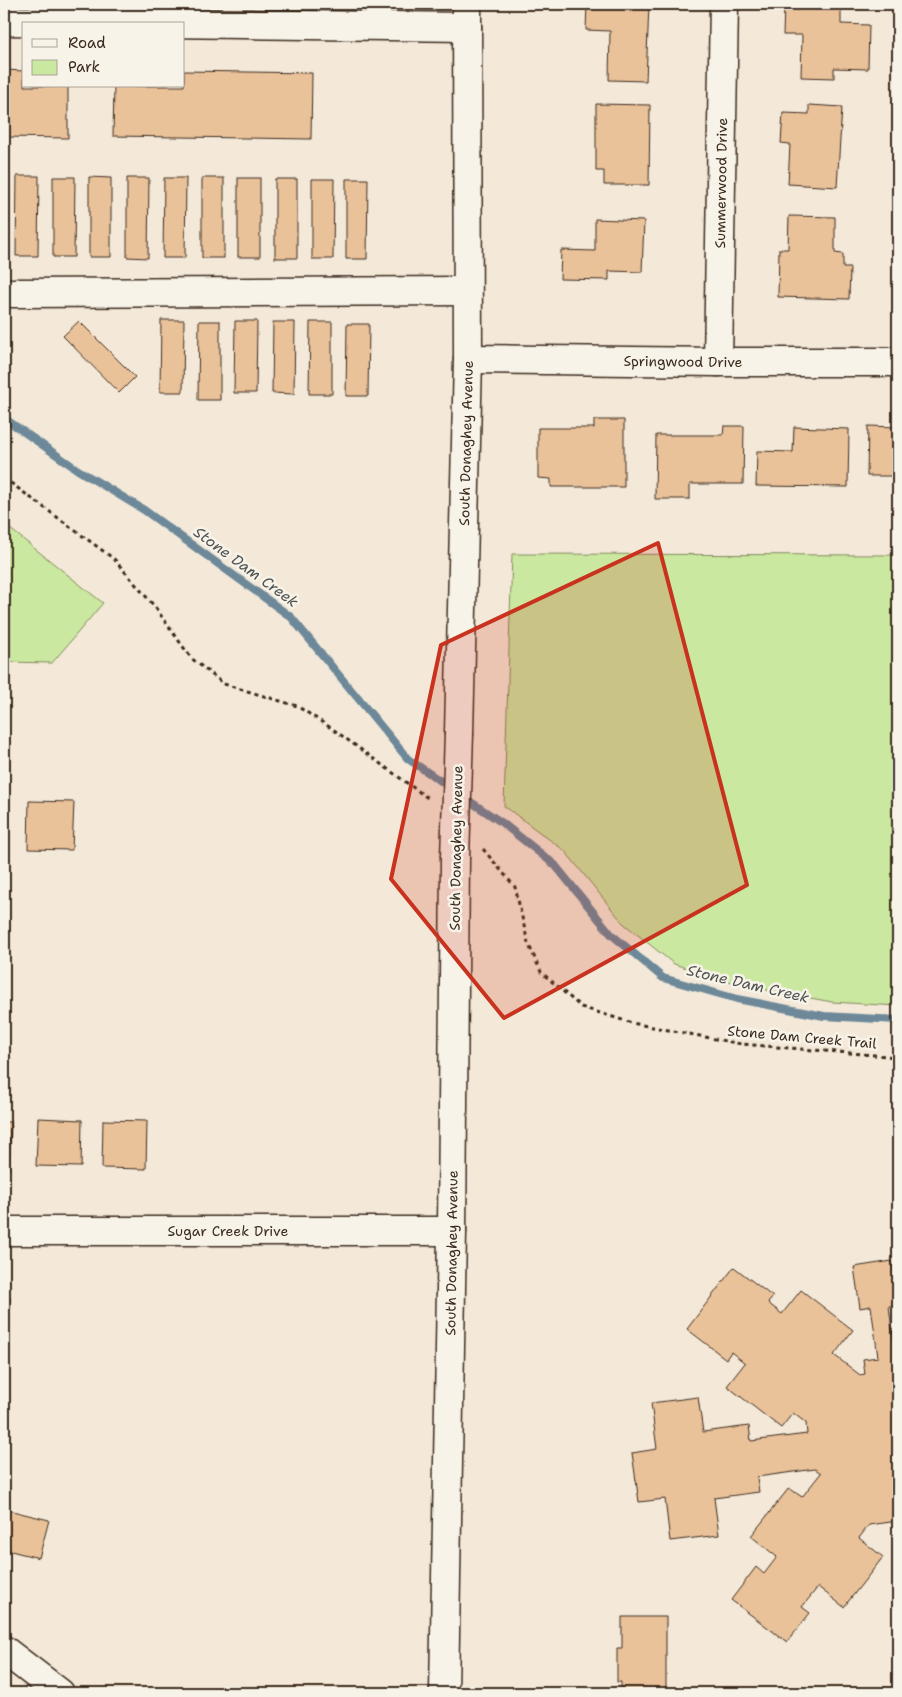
<svg xmlns="http://www.w3.org/2000/svg" width="902" height="1697" viewBox="0 0 902 1697" font-family="'Shantell Sans',sans-serif">
<rect width="100%" height="100%" fill="#f4e9d8"/>
<filter id="ink" filterUnits="userSpaceOnUse"><feTurbulence type="fractalNoise" baseFrequency=".02" numOctaves="2"/><feDisplacementMap in="SourceGraphic" scale="10" xChannelSelector="R" yChannelSelector="G"/><feConvolveMatrix kernelMatrix="1 2 1 2 8 2 1 2 1" color-interpolation-filters="sRGB"/></filter>
<g filter="url(#ink)">
<g fill="#cae89f" stroke="#82895e">
<path d="M4,524L103,603L52,663L4,662Z"/>
<path d="M512,554L898,555V1006L832,1002L745,986L674,964L623,923L565,851L504,806Z"/>
</g>
<g fill="none" stroke-linecap="round" stroke-linejoin="round">
<g stroke="#6c8899" stroke-width="8">
<path d="M4,418L78,470L144,510L291,617L408,759L451,788"/>
<path d="M462,796L501,822L555,865L611,934L663,978L737,999L824,1016L898,1020"/>
</g>
</g>
<g fill="#eac29a" stroke="#3b2a1e">
<path d="M587,4H649L646,81L609,80L610,31L586,30Z"/>
<path d="M784,4H841V24L869,25L868,69L834,68V78L801,77L802,35H783Z"/>
<path d="M4,70L24,71V86H68V138L4,137Z"/>
<path d="M184,71L312,73L311,139L113,136L114,86H184Z"/>
<path d="M596,104L650,105L649,185H604V171H596Z"/>
<path d="M809,105L842,107L837,187L788,184L790,144L781,143L783,113L809,114Z"/>
<path d="M17,176H39L38,256H16Z"/>
<path d="M53,177H75L74,257H53Z"/>
<path d="M89,177L111,178V257H89Z"/>
<path d="M127,178H149L148,258L127,257Z"/>
<path d="M164,178H186L185,258H163Z"/>
<rect x="202" y="178" width="22" height="80"/>
<rect x="238" y="178" width="22" height="79"/>
<rect x="275" y="179" width="22" height="79"/>
<path d="M312,179H334L333,259H312Z"/>
<path d="M346,179H368L367,259H346Z"/>
<path d="M789,216L835,217V253L843,254V268H850L849,299L778,297L779,249H788Z"/>
<path d="M595,219L644,221L642,272L609,271V280L560,279L561,250L595,251Z"/>
<path d="M161,320H184L183,392H160Z"/>
<path d="M79,321L135,377L119,393L63,336Z"/>
<path d="M199,321H220V400H198Z"/>
<path d="M235,321H257L256,393H234Z"/>
<path d="M273,322H295L294,394L272,393Z"/>
<path d="M310,322H332V394H309Z"/>
<path d="M347,324H369L368,396H346Z"/>
<path d="M594,420H624V487H551V479L538,478V428H594Z"/>
<path d="M724,426H744L743,484H690V499H655L656,435H723Z"/>
<path d="M868,426L898,427V476H867Z"/>
<path d="M794,427L849,429L848,487L756,486L757,451L793,452Z"/>
<path d="M29,801L74,802L72,850L28,849Z"/>
<path d="M38,1118L82,1120L81,1167L36,1166Z"/>
<path d="M103,1120L147,1121L146,1169L102,1168Z"/>
<path d="M4,1122H11L9,1170H4Z"/>
<path d="M892,1261L897,1305L889,1306L895,1353H898V1521L869,1525L859,1538L883,1557L844,1607L818,1587L802,1607L810,1613L787,1642L731,1600L756,1567L764,1574L777,1557L751,1536L789,1488L802,1497L821,1473L815,1469L757,1477L759,1492L714,1498L719,1535L670,1541L665,1499L639,1502L632,1453L657,1449L651,1403L698,1397L703,1432L749,1426L751,1441L807,1434L806,1423L793,1413L781,1428L727,1386L745,1363L731,1352L726,1359L687,1329L734,1267L773,1297L768,1303L782,1314L801,1290L853,1330L834,1355L860,1375L865,1374L863,1359L878,1357L871,1306L860,1308L854,1267Z"/>
<path d="M4,1297H10L8,1345H4Z"/>
<path d="M4,1509L49,1520L39,1558L7,1550L4,1565Z"/>
<path d="M622,1617H666V1693H621V1682H617V1648H622Z"/>
</g>
<g fill="none" stroke-linecap="round" stroke-linejoin="round">
<g stroke="#3b2a1e" stroke-width="31">
<g id="minor">
<path d="M4,21L467,27"/>
<path d="M12,293L467,291"/>
<path id="s1" d="M468,359L718,362H898"/>
<path id="s2" d="M718,362L724,4"/>
<path id="s3" d="M459,733L468,359L467,4"/>
<path id="s4" d="M4,1231H452"/>
<path d="M4,1650L60,1693"/>
<path id="s5" d="M444,1693L452,1231L455,858"/>
</g>
</g>
<g stroke="#3b2a1e" stroke-width="3" stroke-dasharray="4 4" stroke-linecap="butt">
<path d="M4,478L114,559L155,607L191,658L224,684L297,706L334,730L429,799"/>
<path d="M483,849L515,887L528,943L541,972L581,1007L632,1023L741,1044L898,1057"/>
</g>
<use href="#minor" stroke="#f7f3e8" stroke-width="28"/>
<g stroke="#3b2a1e" stroke-width="31" stroke-linecap="butt">
<path id="minor-bridge" d="M455,858L459,733"/>
</g>
<use href="#minor-bridge" stroke="#f7f3e8" stroke-width="28"/>
</g>
</g>
<path fill="#c8321e" fill-opacity="0.2" stroke="#c8321e" stroke-width="4" stroke-linejoin="round" d="M658,543L747,885L504,1018L391,879L441,645Z"/>
<g text-anchor="middle" dominant-baseline="central" stroke-width="5" stroke-linejoin="round" paint-order="stroke">
<g font-size="14" fill="#3b2a1e" stroke="#f7f3e8">
<text stroke="none"><textPath href="#s2" startOffset="179">Summerwood Drive</textPath></text>
<text stroke="none"><textPath href="#s1" startOffset="215">Springwood Drive</textPath></text>
<text stroke="none"><textPath href="#s3" startOffset="290">South Donaghey Avenue</textPath></text>
<text transform="translate(456 848) rotate(-89)">South Donaghey Avenue</text>
<text transform="translate(802 1037) rotate(5)">Stone Dam Creek Trail</text>
<text stroke="none"><textPath href="#s4" startOffset="224">Sugar Creek Drive</textPath></text>
<text stroke="none"><textPath href="#s5" startOffset="440">South Donaghey Avenue</textPath></text>
</g>
<g font-size="15" font-style="italic" fill="#4f5151" stroke="#f7f3e8">
<text transform="translate(246 567) rotate(36)">Stone Dam Creek</text>
<text transform="translate(748 984) rotate(13)">Stone Dam Creek</text>
</g>
</g>
<rect width="902" height="1697" fill="none" stroke="#f7f3e8" stroke-width="20"/>
<rect x="10" y="10" width="882" height="1677" fill="none" stroke="#3b2a1e" stroke-width="2" filter="url(#ink)"/>
<rect x="22" y="22" width="162" height="65" fill="#f7f3e8" stroke="#aca397"/>
<rect x="32" y="39" width="25" height="8" fill="#f7f3e8" stroke="#aca397"/>
<text x="68" y="48" font-size="15" fill="#3b2a1e">Road</text>
<rect x="32" y="60" width="25" height="15" fill="#cae89f" stroke="#aca397"/>
<text x="68" y="72" font-size="15" fill="#3b2a1e">Park</text>
</svg>
